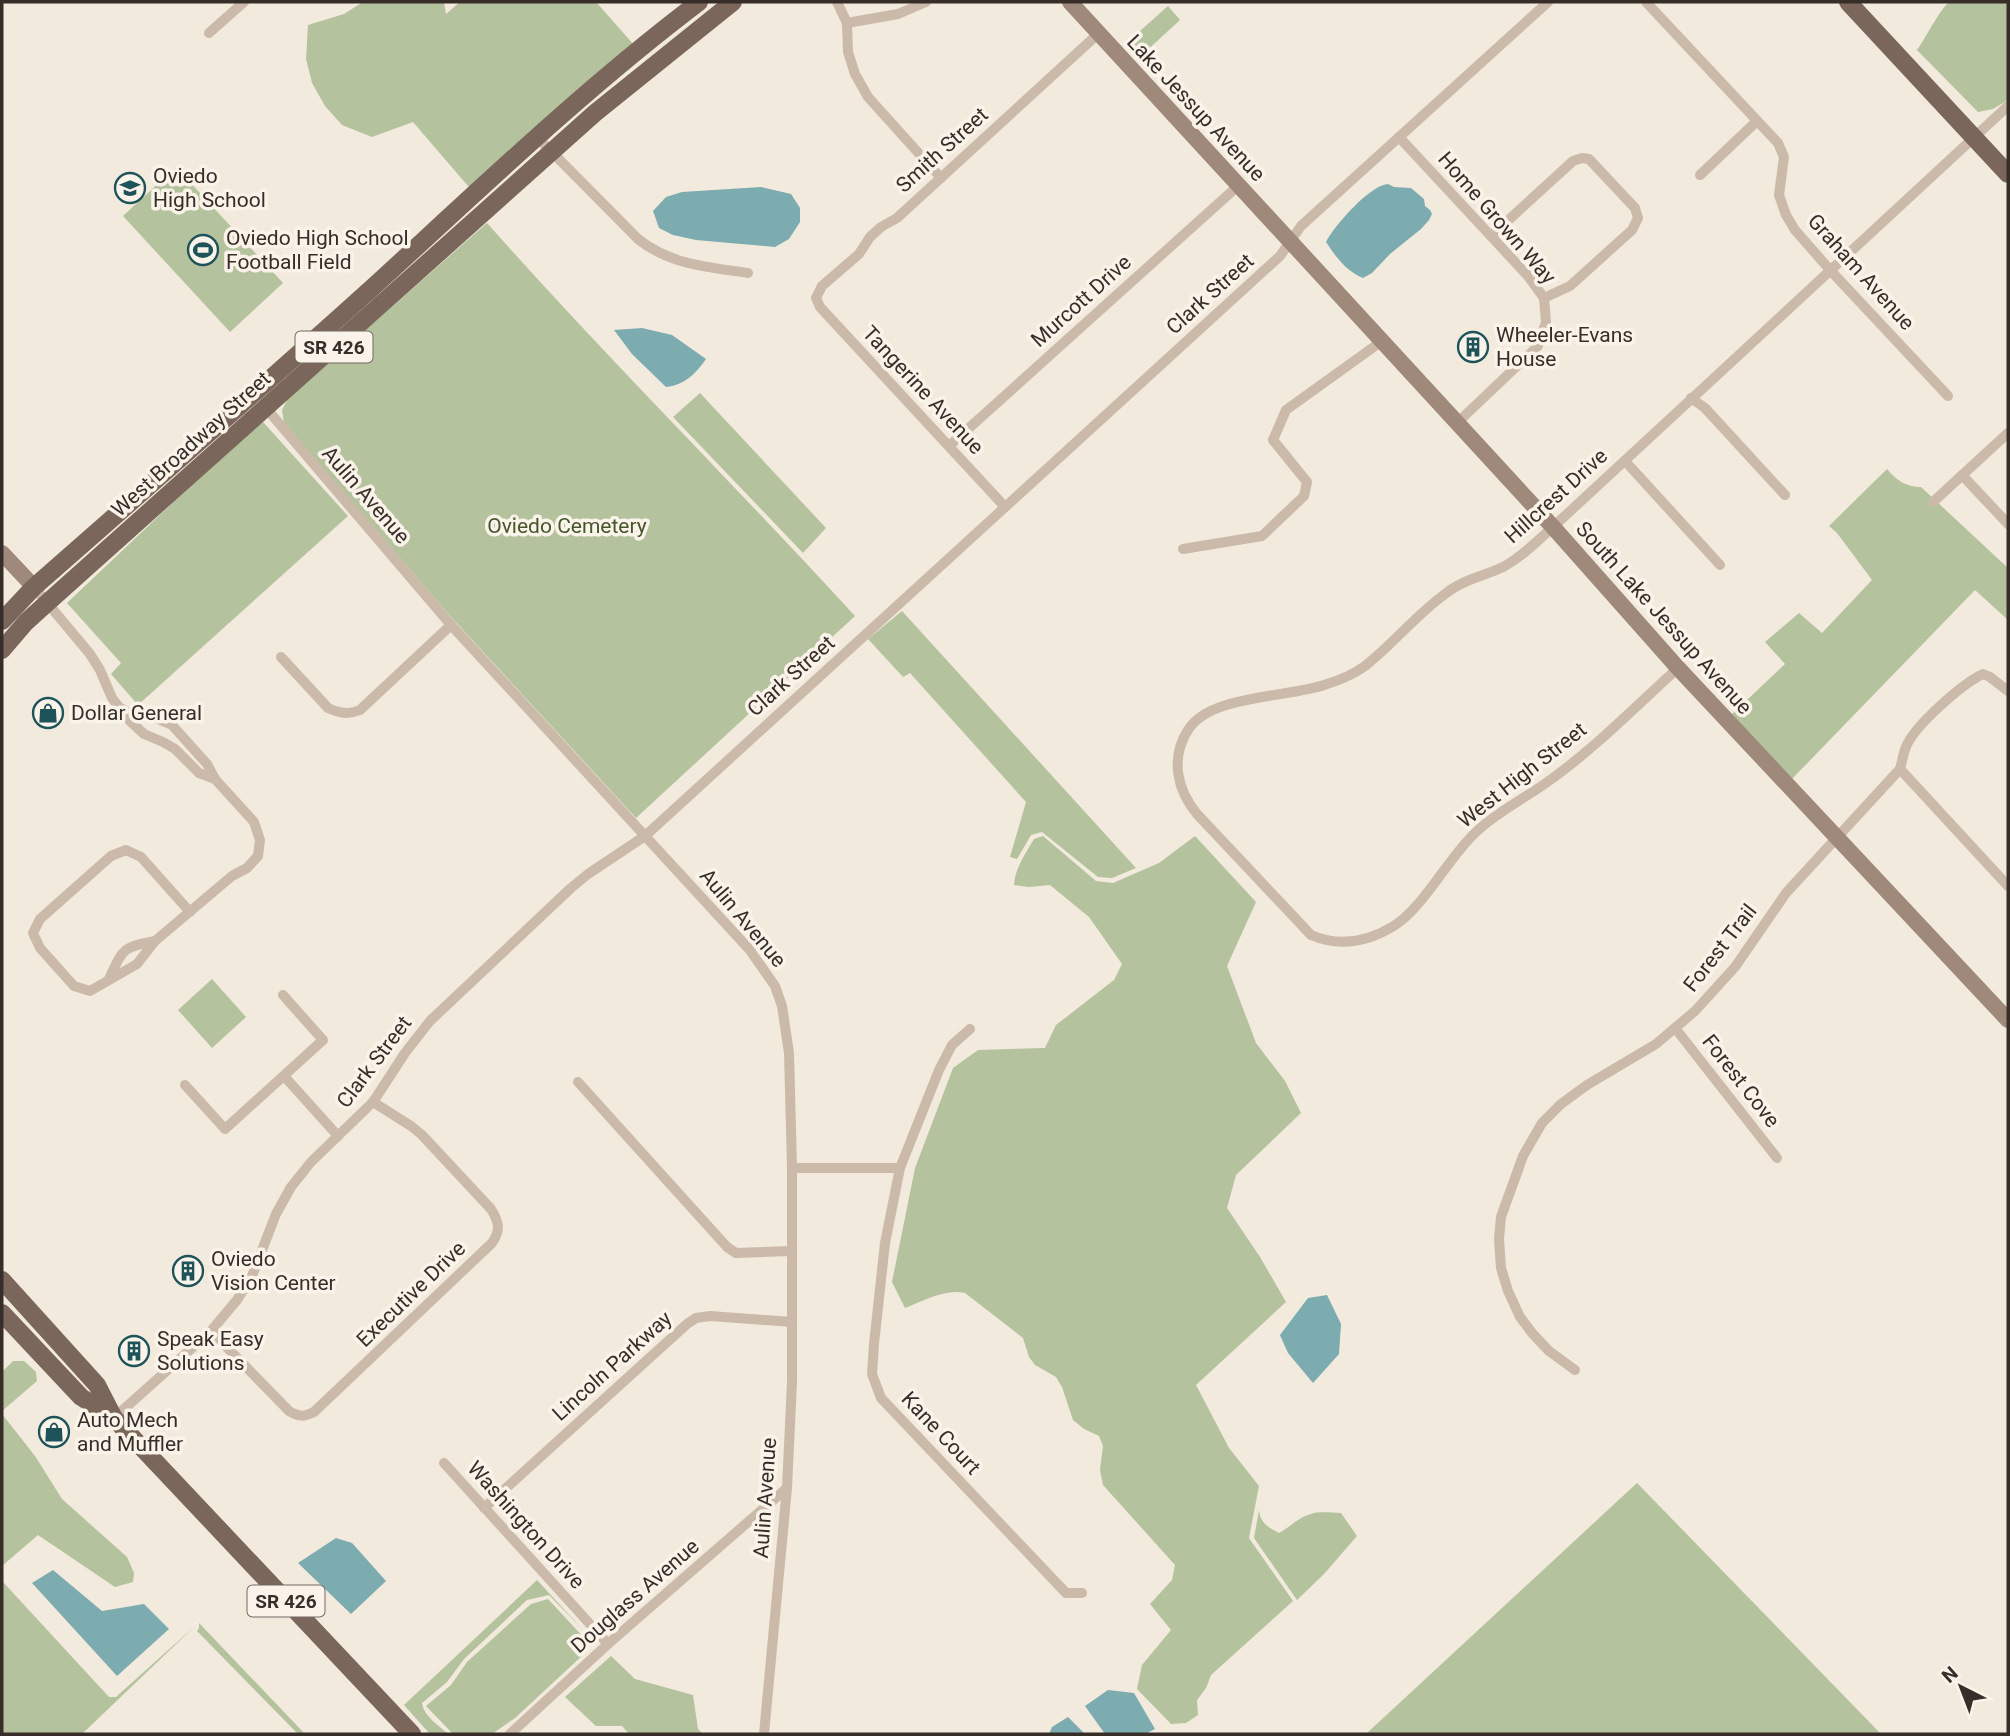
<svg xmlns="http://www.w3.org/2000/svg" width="2010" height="1736" viewBox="0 0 2010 1736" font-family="Roboto,sans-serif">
<rect width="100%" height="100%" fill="#f2eadd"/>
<g fill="#b4c29d">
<path d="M363,2H444L446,14L460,2H596L642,54L480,200L413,122L372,137L342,125L325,106L312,83L306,59L308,25L344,14Z"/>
<path d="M1949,2H2008V100L1993,109L1978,112L1917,50C1927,36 1938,12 1949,2Z"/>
<path d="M1168,6L1180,20L1143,54L1130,40Z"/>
<path d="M176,167L283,283L230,332L123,216Z"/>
<path d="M487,223C606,357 734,484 855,616L636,818L451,617L284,423L282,410L288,398Z"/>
<path d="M700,393L826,528L803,553L673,417Z"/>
<path d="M263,422L348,516L138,705L111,674L121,663L67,603L242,437Z"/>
<path d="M1887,469C1896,480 1906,487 1921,487L2008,568V620L1975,590L1790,781L1730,716L1785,664L1765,642L1799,613L1822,633L1872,580L1837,533L1829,526Z"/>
<path d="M902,611L1136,868L1112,878L1098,877L1042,832L1031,835L1017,859L1010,857L1026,802L910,673L903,677L868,639Z"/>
<path d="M1043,836L1096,881L1113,883L1159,863L1195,836L1256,902L1227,966L1256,1043L1285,1081L1301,1113L1236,1175L1227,1208L1260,1257L1286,1302L1196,1385L1229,1448L1259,1486L1249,1538L1293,1601L1211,1675L1206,1688L1197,1700L1198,1715L1186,1723L1171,1724L1137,1689L1142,1665L1171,1630L1150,1604L1172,1580L1175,1565L1103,1485L1100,1470L1103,1446L1099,1436L1084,1429L1073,1420L1062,1387L1056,1377L1035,1365L1029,1357L1023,1338L965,1293C947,1288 922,1301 905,1308L892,1282L915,1168L953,1068L978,1050L1045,1048L1056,1025L1114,980L1122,964L1089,917L1050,885L1029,887L1014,885C1015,868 1026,853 1034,839Z"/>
<path d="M212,979L246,1017L212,1048L178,1010Z"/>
<path d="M13,1361H24L36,1372L37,1381L2,1411V1372Z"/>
<path d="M2,1414L35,1456L62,1499L127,1557L134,1573L133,1582L115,1587L38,1535L2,1566Z"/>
<path d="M1637,1483L1881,1734H1366Z"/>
<path d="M1259,1510C1260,1523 1269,1528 1279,1533C1290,1527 1299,1517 1311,1514C1320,1511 1332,1513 1341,1513L1357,1536L1324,1574L1297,1600L1254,1538Z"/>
<path d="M537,1580L584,1631L549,1595L527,1600L464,1659L447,1682L422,1703C424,1717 439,1725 448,1734H430L404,1705Z"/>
<path d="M2,1581L109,1697H116L195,1626L82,1734H2Z"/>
<path d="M548,1599L587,1641L584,1654L515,1718L492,1734H453L426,1706L451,1685L467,1662L531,1604Z"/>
<path d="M199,1623L305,1734H298L197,1631L199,1628Z"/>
<path d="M611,1656L635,1679L693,1695L698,1729L703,1734H629L622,1726H596L565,1697Z"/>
</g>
<g fill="#7cabb0">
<path d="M1388,184L1394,187L1411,188L1424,199L1425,206L1430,210L1432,214L1429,220L1421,229L1390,254L1372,273L1363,278C1346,271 1336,257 1326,242C1334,226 1370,185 1388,184Z"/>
<path d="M761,187L791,194L800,208V222L789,239L775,247L696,240L673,235L659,228L653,211L666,197L682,192Z"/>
<path d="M642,328L672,335L706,359C695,375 684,385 666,387L632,354L614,330Z"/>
<path d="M1327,1295L1341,1324L1339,1354L1313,1383L1288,1353L1280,1335L1308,1298Z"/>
<path d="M336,1538L352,1543L386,1581L351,1614L298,1563Z"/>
<path d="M53,1570L102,1611L144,1604L169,1629L117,1676L32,1583Z"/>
<path d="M1108,1690L1134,1693L1155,1729L1145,1734H1105L1085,1706Z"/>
<path d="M1068,1717L1085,1734H1049L1052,1727Z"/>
</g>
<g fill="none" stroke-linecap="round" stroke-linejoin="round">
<g stroke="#cbbaa9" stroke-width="10">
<path d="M837,2L847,23L848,52L855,74L868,97L941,178"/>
<path d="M1646,2L1778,143L1784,157L1779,195L1786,215L1795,230L1830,270L1948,396"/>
<path d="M847,23L898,14L926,2"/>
<path d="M209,33L244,2"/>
<path d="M537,137L638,239C670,265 709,267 748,273"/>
<path d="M1399,137L1528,276L1544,298L1546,322L1538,346L1457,423"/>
<path d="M1700,175L1757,121"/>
<path d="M1491,236L1573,161L1582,158L1589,159L1635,208L1638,218L1632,230L1570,286L1544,298"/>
<path d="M1691,398L1705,408L1785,495"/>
<path d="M266,408L451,625L749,949L775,986L782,1006L789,1053L792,1168V1382L787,1488L764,1734"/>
<path d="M949,446L1239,185"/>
<path d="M1625,461L1720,565"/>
<path d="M1962,475L2008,524"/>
<path d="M1933,502L2008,433"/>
<path d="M1005,507L820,307L816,298L822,286L859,254L870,237L881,227L897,218L1099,33"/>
<path d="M1183,549L1262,536L1304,496L1307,482L1273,440L1286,410L1382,341"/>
<path d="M34,587L90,654L100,670L112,698L130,721L144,734L163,742L175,749L199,773L215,779"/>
<path d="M281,657L328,708C339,713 348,715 360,710L451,625"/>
<path d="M1678,668C1635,707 1593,750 1546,783C1522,800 1497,812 1476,832C1447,859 1423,909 1392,927C1365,943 1339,947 1311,935L1197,814C1177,790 1170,758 1188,730C1210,694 1290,698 1327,684C1340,680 1354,674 1365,666C1393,644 1416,615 1445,594C1462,580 1484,576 1503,567C1522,557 1537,541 1553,527L2008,106"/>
<path d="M120,708L134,715L153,717L172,725L207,764L215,779L254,822L260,840L258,856L247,868L232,876L155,941L137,964L90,991L74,986L40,948L33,933L40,919L111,856L126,850L141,857L190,912"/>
<path d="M1900,769L2008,886"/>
<path d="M109,979C123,949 122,947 155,941"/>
<path d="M1675,1028L1777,1158"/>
<path d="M970,1029L952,1045L939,1070L900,1168L885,1243L874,1344L872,1374L881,1398L1066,1593H1082"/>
<path d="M284,1076L338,1136"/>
<path d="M578,1082L727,1247L736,1253L792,1251"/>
<path d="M185,1085L225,1129L323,1040L283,995"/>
<path d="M792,1168H900"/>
<path d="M211,1331L289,1411C299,1417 304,1417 314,1412L492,1243C501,1230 499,1222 491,1209L422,1135L411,1126L373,1102"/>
<path d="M1575,1370L1549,1351L1532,1333L1520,1317L1508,1291L1501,1268L1499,1239L1501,1217L1523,1156L1542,1123L1561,1104L1587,1085L1656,1044L1695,1011L1735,967L1786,893L1900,769C1902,762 1903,754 1906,747C1914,726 1962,684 1983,674L1990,677L2008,691"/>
<path d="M114,1418L211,1331L237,1300L252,1276L276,1214L291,1187L311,1162L373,1102L405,1053L430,1021L571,888L588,874L645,836L1280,256L1301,226L1548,2"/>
<path d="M444,1463L608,1644"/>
<path d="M484,1508L687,1324L696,1318L710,1316L792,1322"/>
<path d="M510,1734L608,1644L787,1488"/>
</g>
<g stroke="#9f897a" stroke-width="16">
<path d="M1070,2L1553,527L1678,668L2008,1020"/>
<path d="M2,553L34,587"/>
</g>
<g stroke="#7a665a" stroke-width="18">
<path d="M1848,2L2008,174"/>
<path d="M2,621L34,587C147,488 260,389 372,288C479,190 584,89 699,2"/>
<path d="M2,650L26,622L47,603L595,113L733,2"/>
<path d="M2,1280L97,1385L114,1418"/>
<path d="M2,1313L81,1397L114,1418L412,1734"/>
</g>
</g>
<defs>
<g id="school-ring" transform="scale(1.575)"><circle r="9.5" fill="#faf3ea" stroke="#1e535a" stroke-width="1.5"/><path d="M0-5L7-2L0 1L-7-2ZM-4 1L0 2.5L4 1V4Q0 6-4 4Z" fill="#1e535a"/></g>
<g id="stadium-ring" transform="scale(1.575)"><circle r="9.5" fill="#faf3ea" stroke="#1e535a" stroke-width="1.5"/><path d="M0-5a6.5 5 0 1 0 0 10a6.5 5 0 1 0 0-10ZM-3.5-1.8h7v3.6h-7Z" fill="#1e535a"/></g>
<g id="building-ring" transform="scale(1.575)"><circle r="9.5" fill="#faf3ea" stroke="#1e535a" stroke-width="1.5"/><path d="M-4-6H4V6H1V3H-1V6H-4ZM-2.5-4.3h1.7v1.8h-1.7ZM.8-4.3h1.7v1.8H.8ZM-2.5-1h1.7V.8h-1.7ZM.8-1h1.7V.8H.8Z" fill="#1e535a"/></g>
<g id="shop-ring" transform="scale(1.575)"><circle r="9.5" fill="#faf3ea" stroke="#1e535a" stroke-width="1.5"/><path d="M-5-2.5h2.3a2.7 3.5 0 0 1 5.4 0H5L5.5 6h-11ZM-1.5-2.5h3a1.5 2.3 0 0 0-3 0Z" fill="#1e535a"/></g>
</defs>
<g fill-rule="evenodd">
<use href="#school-ring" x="130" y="188"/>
<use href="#stadium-ring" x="203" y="250"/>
<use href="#building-ring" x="1473" y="347"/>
<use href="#shop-ring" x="48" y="713"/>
<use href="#building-ring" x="188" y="1271"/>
<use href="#building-ring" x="134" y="1351"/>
<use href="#shop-ring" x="54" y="1432"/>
</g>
<g text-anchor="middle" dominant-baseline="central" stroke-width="7" stroke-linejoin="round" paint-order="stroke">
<g fill="#faf3ea" stroke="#726963" stroke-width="2">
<rect x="295.5" y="331.5" width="77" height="31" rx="5"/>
<rect x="247.5" y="1585.5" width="77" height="31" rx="5"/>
</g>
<g font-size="19" font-weight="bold" fill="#382e29">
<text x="334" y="347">SR 426</text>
<text x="286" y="1601">SR 426</text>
</g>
<g font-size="21" fill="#382e29" stroke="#faf3ea">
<text transform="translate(1196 108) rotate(47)">Lake Jessup Avenue</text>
<text transform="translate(942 150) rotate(-42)">Smith Street</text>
<text transform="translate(1497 218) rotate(49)">Home Grown Way</text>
<text transform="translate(1861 272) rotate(48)">Graham Avenue</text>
<text transform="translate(1210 294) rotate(-42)">Clark Street</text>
<text transform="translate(1081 301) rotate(-42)">Murcott Drive</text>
<text transform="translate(923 390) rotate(47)">Tangerine Avenue</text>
<text transform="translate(191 444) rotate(-42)">West Broadway Street</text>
<text transform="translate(366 495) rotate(49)">Aulin Avenue</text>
<text transform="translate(1556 496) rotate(-42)">Hillcrest Drive</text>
<text transform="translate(1664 618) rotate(48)">South Lake Jessup Avenue</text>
<text transform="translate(791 676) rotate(-42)">Clark Street</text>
<text transform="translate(1522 775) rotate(-38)">West High Street</text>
<text transform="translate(743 918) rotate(50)">Aulin Avenue</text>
<text transform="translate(1720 948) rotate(-52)">Forest Trail</text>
<text transform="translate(374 1062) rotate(-53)">Clark Street</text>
<text transform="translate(1741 1081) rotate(52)">Forest Cove</text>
<text transform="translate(411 1294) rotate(-44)">Executive Drive</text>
<text transform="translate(612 1366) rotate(-42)">Lincoln Parkway</text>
<text transform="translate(941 1433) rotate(47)">Kane Court</text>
<text transform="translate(765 1498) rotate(-86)">Aulin Avenue</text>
<text transform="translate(526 1525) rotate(48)">Washington Drive</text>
<text transform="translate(635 1596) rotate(-41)">Douglass Avenue</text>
</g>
<g font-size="21" fill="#382e29" stroke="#faf3ea" text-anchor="start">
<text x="153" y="176">Oviedo<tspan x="153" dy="24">High School</tspan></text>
<text x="226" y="238">Oviedo High School<tspan x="226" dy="24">Football Field</tspan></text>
<text x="1496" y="335">Wheeler-Evans<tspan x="1496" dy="24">House</tspan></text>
<text x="71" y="713">Dollar General</text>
<text x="211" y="1259">Oviedo<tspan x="211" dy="24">Vision Center</tspan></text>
<text x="157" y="1339">Speak Easy<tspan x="157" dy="24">Solutions</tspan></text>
<text x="77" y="1420">Auto Mech<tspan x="77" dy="24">and Muffler</tspan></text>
</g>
<g font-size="21" fill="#45562d" stroke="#faf3ea">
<text x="567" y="526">Oviedo Cemetery</text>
</g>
</g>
<rect width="2010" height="1736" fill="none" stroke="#382e29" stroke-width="7"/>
<g transform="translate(1961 1687) rotate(318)" stroke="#faf3ea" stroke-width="5" paint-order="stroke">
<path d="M0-5L12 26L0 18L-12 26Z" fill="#382e29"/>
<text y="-10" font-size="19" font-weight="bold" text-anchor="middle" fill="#382e29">N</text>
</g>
</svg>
